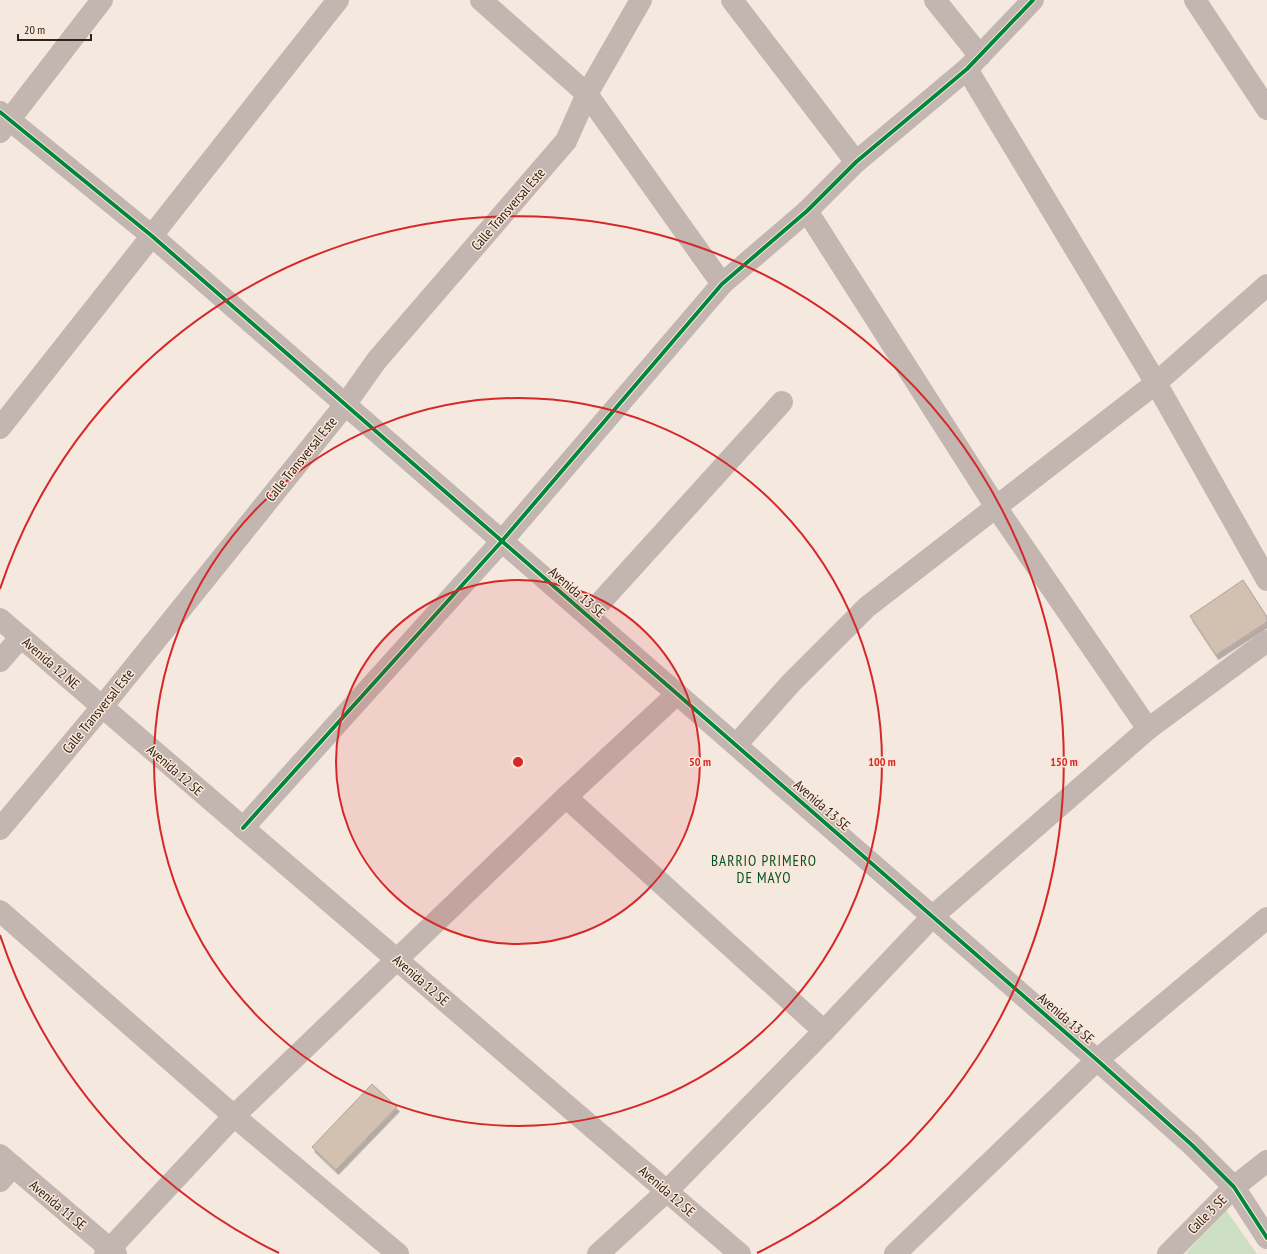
<svg xmlns="http://www.w3.org/2000/svg" width="1267" height="1254" viewBox="0 0 1267 1254" font-family="'PT Sans Narrow',sans-serif">
<defs>
<filter id="shadow"><feDropShadow dx="2.5" dy="4.5" stdDeviation="0" flood-color="#0004"/></filter>
</defs>
<rect width="100%" height="100%" fill="#f4e8df"/>
<path fill="#cddfc5" d="M1226,1210L1257,1254H1185Z"/>
<g fill="#d2c0b1" stroke="#aea49c" filter="url(#shadow)">
<path d="M1243,580L1267,617V622L1216,655L1190,616Z"/>
<path d="M372,1084L397,1107L336,1170L312,1147Z"/>
</g>
<g fill="none" stroke-linecap="round" stroke-linejoin="round">
<g stroke="#c3b6b1" stroke-width="22">
<path d="M481,0L587,94L722,284"/>
<path d="M732,0L856,162"/>
<path d="M935,0L980,56"/>
<path d="M1195,0L1267,109"/>
<path d="M967,69L1156,383L1267,580"/>
<path d="M0,112L152,236L1097,1060L1192,1145L1234,1187L1267,1238"/>
<path d="M0,132L102,0"/>
<path d="M807,211L996,507L1148,729"/>
<path d="M0,428L338,0"/>
<path d="M588,616L782,402"/>
<path d="M0,619L740,1254"/>
<path d="M0,661L21,637"/>
<path d="M736,745L791,683L867,607L1156,383L1267,285"/>
<path d="M566,797L824,1031"/>
<path d="M243,828L502,541L722,284L807,211L856,162L967,69L1033,0"/>
<path d="M0,829L102,707L345,405L377,360L566,141L587,94L641,0"/>
<path d="M0,911L234,1116L398,1254"/>
<path d="M0,1155L116,1254"/>
<path d="M0,1181L13,1166"/>
<path d="M105,1254L234,1116L566,797L677,694"/>
<path d="M598,1254L667,1191L824,1031L933,916L1148,729L1267,641"/>
<path d="M895,1254L1097,1060L1267,918"/>
<path d="M1168,1254L1234,1187L1267,1161"/>
</g>
<g stroke="#fce7d7" stroke-width="6">
<g id="cycleway">
<path d="M0,112L152,236L1097,1060L1192,1145L1234,1187L1267,1238"/>
<path d="M243,828L502,541L722,284L807,211L856,162L967,69L1033,0"/>
</g>
</g>
<use href="#cycleway" stroke="#00873e" stroke-width="4"/>
</g>
<circle cx="518" cy="762" r="182" fill="#d62828" fill-opacity=".12"/>
<g fill="none" stroke="#d62828" stroke-width="2">
<circle cx="518" cy="762" r="182"/>
<circle cx="518" cy="762" r="364"/>
<path d="M279 1253A546 546 0 0 1 0 935M0 589A546 546 0 1 1 757 1253"/>
</g>
<g text-anchor="middle" dominant-baseline="central" stroke-width="3" stroke-linejoin="round" paint-order="stroke">
<g font-size="14" fill="#2d241d" stroke="#fce7d7">
<text transform="translate(508 209) rotate(-49)">Calle Transversal Este</text>
<text transform="translate(301 459) rotate(-51)">Calle Transversal Este</text>
<text transform="translate(577 592) rotate(41)">Avenida 13 SE</text>
<text transform="translate(51 663) rotate(41)">Avenida 12 NE</text>
<text transform="translate(98 711) rotate(-51)">Calle Transversal Este</text>
<text transform="translate(175 770) rotate(41)">Avenida 12 SE</text>
<text transform="translate(822 805) rotate(41)">Avenida 13 SE</text>
<text transform="translate(421 980) rotate(41)">Avenida 12 SE</text>
<text transform="translate(1066 1018) rotate(41)">Avenida 13 SE</text>
<text transform="translate(667 1191) rotate(41)">Avenida 12 SE</text>
<text transform="translate(58 1205) rotate(40)">Avenida 11 SE</text>
<text transform="translate(1207 1214) rotate(-45)">Calle 3 SE</text>
</g>
<g font-size="15" letter-spacing="1" fill="#00542b" stroke="#fce7d7">
<text x="764" y="860">BARRIO PRIMERO<tspan x="764" dy="17">DE MAYO</tspan></text>
</g>
</g>
<circle cx="518" cy="762" r="6" fill="#d62828" stroke="#fce7d7" stroke-width="2"/>
<g font-size="12" text-anchor="middle" font-weight="bold" fill="#d62828" stroke="#fce7d7" stroke-width="3" stroke-linejoin="round" paint-order="stroke">
<text x="700" y="766">50 m</text>
<text x="882" y="766">100 m</text>
<text x="1064" y="766">150 m</text>
</g>
<path d="M18 34v6h73v-6" fill="none" stroke="#2d241d" stroke-width="2"/>
<text x="24" y="34" font-size="12" fill="#2d241d" stroke="#fce7d7" stroke-width="3" paint-order="stroke">20 m</text>
</svg>
